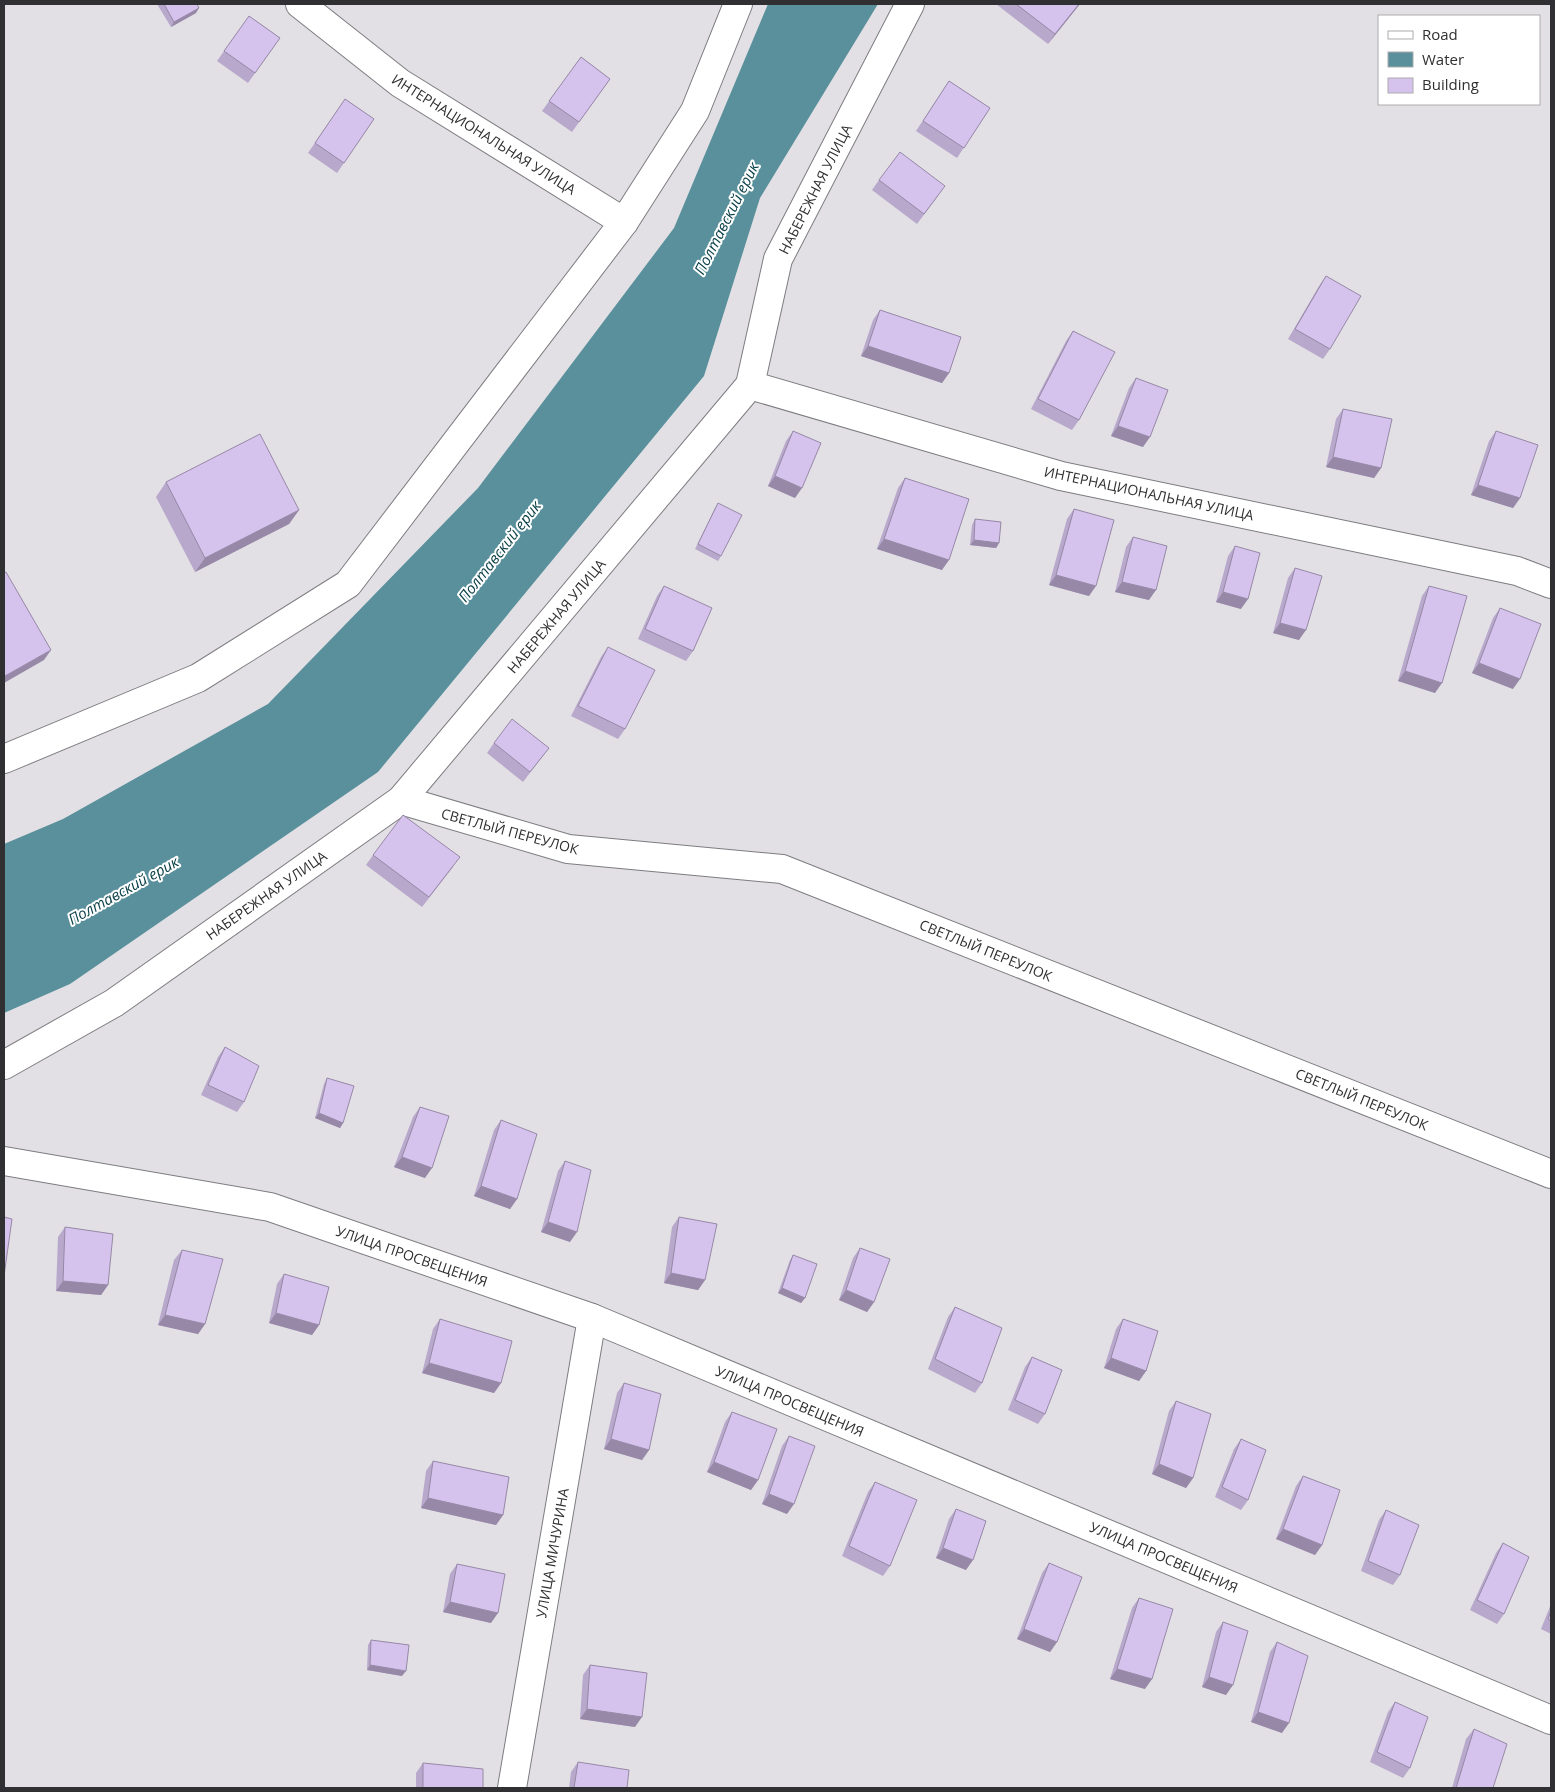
<svg xmlns="http://www.w3.org/2000/svg" width="1555" height="1792" viewBox="0 0 1555 1792" font-family="'Open Sans',sans-serif">
<rect width="100%" height="100%" fill="#e2e0e5"/>
<path fill="#59909b" d="M768,4H878L760,198L704,376L378,772L70,984L4,1013V844L63,819L268,704L478,488L674,228Z"/>
<g fill="none" stroke-linecap="round" stroke-linejoin="round">
<g stroke="#7d7c80" stroke-width="30">
<g id="street">
<path d="M300,4L400,83L624,222"/>
<path d="M750,385L1061,476L1517,571L1551,584"/>
<path d="M4,759L198,678L348,584L624,222L695,111L738,4"/>
<path d="M401,800L568,849L782,869L1551,1174"/>
<path d="M4,1065L114,1003L401,800L750,385L778,259L910,4"/>
<path d="M4,1161L270,1207L592,1318L1551,1720"/>
<path d="M512,1788L592,1318"/>
</g>
</g>
<use href="#street" stroke="#fff" stroke-width="28"/>
</g>
<g fill="#b8a8cc">
<path d="M157,4H197L196,13L171,27Z"/>
<path d="M996,4H1080L1048,44Z"/>
<path d="M249,16L280,38L248,83L217,61Z"/>
<path d="M581,57L610,79L572,132L542,111Z"/>
<path d="M949,81L990,108L957,158L916,131Z"/>
<path d="M345,99L374,119L337,173L308,153Z"/>
<path d="M879,180L938,196L917,224L872,190Z"/>
<path d="M1326,276L1330,349L1323,359L1288,339L1319,286Z"/>
<path d="M880,310L949,373L942,383L861,356L873,320Z"/>
<path d="M1073,331L1079,420L1072,430L1031,409L1066,341Z"/>
<path d="M1136,378L1143,447L1111,436L1129,388Z"/>
<path d="M1343,409L1381,468L1374,478L1326,467L1336,419Z"/>
<path d="M793,431L795,498L768,486L786,441Z"/>
<path d="M1496,431L1520,498L1513,508L1471,495L1489,441Z"/>
<path d="M905,478L942,570L877,549L898,488Z"/>
<path d="M166,482L299,510L289,524L195,572L156,497Z"/>
<path d="M718,503L721,556L718,561L695,549L715,508Z"/>
<path d="M1074,509L1089,596L1049,585L1067,519Z"/>
<path d="M975,519L999,543L996,548L970,545L972,525Z"/>
<path d="M1133,537L1149,600L1115,592L1126,547Z"/>
<path d="M1235,546L1241,609L1216,602L1228,556Z"/>
<path d="M1295,568L1299,640L1273,633L1288,578Z"/>
<path d="M664,586L693,651L686,661L638,639L657,596Z"/>
<path d="M1429,586L1435,693L1398,681L1422,596Z"/>
<path d="M1500,608L1513,689L1472,673L1493,618Z"/>
<path d="M608,647L625,729L618,739L571,716L601,657Z"/>
<path d="M494,743L549,748L523,782L487,753Z"/>
<path d="M373,855L453,867L422,907L366,865Z"/>
<path d="M225,1047L244,1102L237,1112L201,1095L218,1057Z"/>
<path d="M327,1078L343,1123L340,1128L315,1118L324,1084Z"/>
<path d="M420,1107L425,1178L394,1167L413,1117Z"/>
<path d="M501,1120L517,1199L510,1209L474,1196L494,1130Z"/>
<path d="M565,1161L570,1242L541,1232L558,1171Z"/>
<path d="M679,1217L705,1280L698,1290L664,1283L672,1227Z"/>
<path d="M65,1227L108,1285L101,1295L56,1291L58,1237Z"/>
<path d="M860,1248L874,1302L867,1312L839,1300L853,1258Z"/>
<path d="M182,1250L205,1324L198,1334L158,1325L174,1260Z"/>
<path d="M793,1255L805,1298L801,1303L778,1293L790,1260Z"/>
<path d="M284,1274L319,1325L312,1335L269,1323L277,1284Z"/>
<path d="M955,1307L982,1383L975,1393L928,1369L948,1317Z"/>
<path d="M440,1319L501,1383L494,1393L422,1373L433,1329Z"/>
<path d="M1123,1319L1146,1371L1139,1381L1104,1368L1116,1329Z"/>
<path d="M1032,1357L1045,1414L1038,1424L1008,1410L1025,1367Z"/>
<path d="M624,1383L649,1450L642,1460L604,1449L617,1393Z"/>
<path d="M1176,1401L1193,1478L1186,1488L1152,1474L1169,1411Z"/>
<path d="M732,1412L758,1480L751,1490L707,1472L725,1422Z"/>
<path d="M789,1436L787,1514L762,1504L782,1446Z"/>
<path d="M1241,1439L1248,1500L1241,1510L1215,1497L1234,1449Z"/>
<path d="M433,1461L503,1515L496,1525L421,1508L426,1471Z"/>
<path d="M1303,1476L1322,1545L1315,1555L1276,1539L1296,1486Z"/>
<path d="M875,1482L890,1566L883,1576L842,1556L868,1492Z"/>
<path d="M956,1509L966,1570L936,1558L949,1519Z"/>
<path d="M1386,1510L1400,1575L1393,1585L1361,1571L1379,1520Z"/>
<path d="M1503,1543L1504,1614L1497,1624L1470,1610L1496,1553Z"/>
<path d="M1049,1563L1057,1642L1050,1652L1017,1639L1042,1573Z"/>
<path d="M457,1564L491,1623L443,1612L450,1574Z"/>
<path d="M1139,1598L1145,1689L1110,1679L1132,1608Z"/>
<path d="M1551,1604V1634L1541,1629Z"/>
<path d="M1223,1622L1226,1695L1202,1687L1216,1632Z"/>
<path d="M371,1640L402,1676L367,1670L368,1645Z"/>
<path d="M1277,1642L1282,1733L1251,1722L1270,1652Z"/>
<path d="M590,1665L635,1727L580,1719L583,1675Z"/>
<path d="M1395,1702L1410,1768L1403,1778L1370,1762L1388,1712Z"/>
<path d="M1474,1729L1493,1788H1452L1466,1739Z"/>
<path d="M578,1762L627,1788H569L571,1772Z"/>
<path d="M423,1763L483,1788H416V1773Z"/>
</g>
<g fill="#9688a6">
<path d="M1079,4H1080L1048,44L1055,34Z"/>
<path d="M199,8L196,13L171,27L174,22Z"/>
<path d="M868,346L949,373L942,383L861,356Z"/>
<path d="M1118,426L1150,437L1143,447L1111,436Z"/>
<path d="M1333,457L1381,468L1374,478L1326,467Z"/>
<path d="M775,476L802,488L795,498L768,486Z"/>
<path d="M1478,485L1520,498L1513,508L1471,495Z"/>
<path d="M299,510L289,524L195,572L205,558Z"/>
<path d="M884,539L949,560L942,570L877,549Z"/>
<path d="M974,540L999,543L996,548L970,545Z"/>
<path d="M1056,575L1096,586L1089,596L1049,585Z"/>
<path d="M1122,582L1156,590L1149,600L1115,592Z"/>
<path d="M1223,592L1248,599L1241,609L1216,602Z"/>
<path d="M1280,623L1306,630L1299,640L1273,633Z"/>
<path d="M51,650L44,660L4,683V678L5,676Z"/>
<path d="M1479,663L1520,679L1513,689L1472,673Z"/>
<path d="M1405,671L1442,683L1435,693L1398,681Z"/>
<path d="M319,1113L343,1123L340,1128L315,1118Z"/>
<path d="M402,1157L432,1168L425,1178L394,1167Z"/>
<path d="M481,1186L517,1199L510,1209L474,1196Z"/>
<path d="M548,1222L577,1232L570,1242L541,1232Z"/>
<path d="M671,1273L705,1280L698,1290L664,1283Z"/>
<path d="M63,1281L108,1285L101,1295L56,1291Z"/>
<path d="M782,1288L805,1298L801,1303L778,1293Z"/>
<path d="M846,1290L874,1302L867,1312L839,1300Z"/>
<path d="M276,1313L319,1325L312,1335L269,1323Z"/>
<path d="M165,1315L205,1324L198,1334L158,1325Z"/>
<path d="M1111,1358L1146,1371L1139,1381L1104,1368Z"/>
<path d="M429,1363L501,1383L494,1393L422,1373Z"/>
<path d="M611,1439L649,1450L642,1460L604,1449Z"/>
<path d="M714,1462L758,1480L751,1490L707,1472Z"/>
<path d="M1159,1464L1193,1478L1186,1488L1152,1474Z"/>
<path d="M769,1494L794,1504L787,1514L762,1504Z"/>
<path d="M428,1498L503,1515L496,1525L421,1508Z"/>
<path d="M1283,1529L1322,1545L1315,1555L1276,1539Z"/>
<path d="M943,1548L973,1560L966,1570L936,1558Z"/>
<path d="M450,1602L498,1613L491,1623L443,1612Z"/>
<path d="M1024,1629L1057,1642L1050,1652L1017,1639Z"/>
<path d="M370,1665L406,1671L402,1676L367,1670Z"/>
<path d="M1117,1669L1152,1679L1145,1689L1110,1679Z"/>
<path d="M1209,1677L1233,1685L1226,1695L1202,1687Z"/>
<path d="M587,1709L642,1717L635,1727L580,1719Z"/>
<path d="M1258,1712L1289,1723L1282,1733L1251,1722Z"/>
</g>
<g fill="#d6c3ed" stroke="#9688a6">
<path d="M164,4H197L199,8L174,22Z"/>
<path d="M1016,4H1079L1055,34Z"/>
<path d="M249,16L280,38L255,73L224,51Z"/>
<path d="M581,57L610,79L579,122L549,101Z"/>
<path d="M949,81L990,108L964,148L923,121Z"/>
<path d="M345,99L374,119L344,163L315,143Z"/>
<path d="M900,152L945,186L924,214L879,180Z"/>
<path d="M1326,276L1361,296L1330,349L1295,329Z"/>
<path d="M880,310L961,337L949,373L868,346Z"/>
<path d="M1073,331L1115,352L1079,420L1038,399Z"/>
<path d="M1136,378L1168,390L1150,437L1118,426Z"/>
<path d="M1343,409L1392,419L1381,468L1333,457Z"/>
<path d="M793,431L821,443L802,488L775,476Z"/>
<path d="M1496,431L1538,445L1520,498L1478,485Z"/>
<path d="M260,434L299,510L205,558L166,482Z"/>
<path d="M905,478L969,499L949,560L884,539Z"/>
<path d="M718,503L742,515L721,556L698,544Z"/>
<path d="M1074,509L1114,520L1096,586L1056,575Z"/>
<path d="M975,519L1001,522L999,543L974,540Z"/>
<path d="M1133,537L1167,546L1156,590L1122,582Z"/>
<path d="M1235,546L1260,553L1248,599L1223,592Z"/>
<path d="M1295,568L1322,576L1306,630L1280,623Z"/>
<path d="M6,572L51,650L5,676L4,674V573Z"/>
<path d="M664,586L712,608L693,651L645,629Z"/>
<path d="M1429,586L1467,596L1442,683L1405,671Z"/>
<path d="M1500,608L1541,624L1520,679L1479,663Z"/>
<path d="M608,647L655,670L625,729L578,706Z"/>
<path d="M512,719L549,748L530,772L494,743Z"/>
<path d="M403,815L460,857L429,897L373,855Z"/>
<path d="M225,1047L259,1066L244,1102L208,1085Z"/>
<path d="M327,1078L354,1086L343,1123L319,1113Z"/>
<path d="M420,1107L449,1116L432,1168L402,1157Z"/>
<path d="M501,1120L537,1134L517,1199L481,1186Z"/>
<path d="M565,1161L591,1170L577,1232L548,1222Z"/>
<path d="M4,1217L12,1219L4,1276Z"/>
<path d="M679,1217L717,1224L705,1280L671,1273Z"/>
<path d="M65,1227L113,1234L108,1285L63,1281Z"/>
<path d="M860,1248L890,1259L874,1302L846,1290Z"/>
<path d="M182,1250L223,1259L205,1324L165,1315Z"/>
<path d="M793,1255L817,1264L805,1298L782,1288Z"/>
<path d="M284,1274L329,1287L319,1325L276,1313Z"/>
<path d="M955,1307L1002,1328L982,1383L935,1359Z"/>
<path d="M440,1319L512,1341L501,1383L429,1363Z"/>
<path d="M1123,1319L1158,1331L1146,1371L1111,1358Z"/>
<path d="M1032,1357L1062,1370L1045,1414L1015,1400Z"/>
<path d="M624,1383L661,1394L649,1450L611,1439Z"/>
<path d="M1176,1401L1211,1414L1193,1478L1159,1464Z"/>
<path d="M732,1412L777,1429L758,1480L714,1462Z"/>
<path d="M789,1436L815,1446L794,1504L769,1494Z"/>
<path d="M1241,1439L1266,1450L1248,1500L1222,1487Z"/>
<path d="M433,1461L509,1477L503,1515L428,1498Z"/>
<path d="M1303,1476L1340,1490L1322,1545L1283,1529Z"/>
<path d="M875,1482L917,1500L890,1566L849,1546Z"/>
<path d="M956,1509L986,1521L973,1560L943,1548Z"/>
<path d="M1386,1510L1419,1525L1400,1575L1368,1561Z"/>
<path d="M1503,1543L1529,1557L1504,1614L1477,1600Z"/>
<path d="M1049,1563L1082,1577L1057,1642L1024,1629Z"/>
<path d="M457,1564L505,1574L498,1613L450,1602Z"/>
<path d="M1139,1598L1173,1609L1152,1679L1117,1669Z"/>
<path d="M1551,1611V1621L1548,1619Z"/>
<path d="M1223,1622L1248,1631L1233,1685L1209,1677Z"/>
<path d="M371,1640L409,1645L406,1671L370,1665Z"/>
<path d="M1277,1642L1308,1656L1289,1723L1258,1712Z"/>
<path d="M590,1665L647,1673L642,1717L587,1709Z"/>
<path d="M1395,1702L1428,1717L1410,1768L1377,1752Z"/>
<path d="M1474,1729L1507,1744L1493,1788H1456Z"/>
<path d="M578,1762L629,1770L627,1788H574Z"/>
<path d="M423,1763L483,1769V1788H423Z"/>
</g>
<g text-anchor="middle" dominant-baseline="central" stroke-width="4" stroke-linejoin="round" paint-order="stroke">
<g font-size="14" fill="#302f31" stroke="#fff">
<text transform="translate(484 134) rotate(32)">ИНТЕРНАЦИОНАЛЬНАЯ УЛИЦА</text>
<text transform="translate(815 189) rotate(-63)">НАБЕРЕЖНАЯ УЛИЦА</text>
<text transform="translate(1149 493) rotate(12)">ИНТЕРНАЦИОНАЛЬНАЯ УЛИЦА</text>
<text transform="translate(556 616) rotate(-50)">НАБЕРЕЖНАЯ УЛИЦА</text>
<text transform="translate(510 831) rotate(15)">СВЕТЛЫЙ ПЕРЕУЛОК</text>
<text transform="translate(266 895) rotate(-35)">НАБЕРЕЖНАЯ УЛИЦА</text>
<text transform="translate(986 950) rotate(22)">СВЕТЛЫЙ ПЕРЕУЛОК</text>
<text transform="translate(1362 1099) rotate(22)">СВЕТЛЫЙ ПЕРЕУЛОК</text>
<text transform="translate(412 1256) rotate(19)">УЛИЦА ПРОСВЕЩЕНИЯ</text>
<text transform="translate(790 1401) rotate(23)">УЛИЦА ПРОСВЕЩЕНИЯ</text>
<text transform="translate(552 1553) rotate(-80)">УЛИЦА МИЧУРИНА</text>
<text transform="translate(1164 1557) rotate(23)">УЛИЦА ПРОСВЕЩЕНИЯ</text>
</g>
<g font-size="15" font-style="italic" fill="#0a4048" stroke="#fff">
<text transform="translate(726 218) rotate(-63)">Полтавский ерик</text>
<text transform="translate(499 551) rotate(-52)">Полтавский ерик</text>
<text transform="translate(123 890) rotate(-29)">Полтавский ерик</text>
</g>
</g>
<rect width="1555" height="1792" fill="none" stroke="#302f31" stroke-width="10"/>
<rect x="1378" y="15" width="162" height="90" fill="#ffffff" stroke="#acacad"/>
<rect x="1388" y="31" width="25" height="8" fill="#ffffff" stroke="#acacad"/>
<text x="1422" y="40" font-size="15" fill="#302f31">Road</text>
<rect x="1388" y="52" width="25" height="15" fill="#59909b" stroke="#acacad"/>
<text x="1422" y="65" font-size="15" fill="#302f31">Water</text>
<rect x="1388" y="78" width="25" height="15" fill="#d6c3ed" stroke="#acacad"/>
<text x="1422" y="90" font-size="15" fill="#302f31">Building</text>
</svg>
